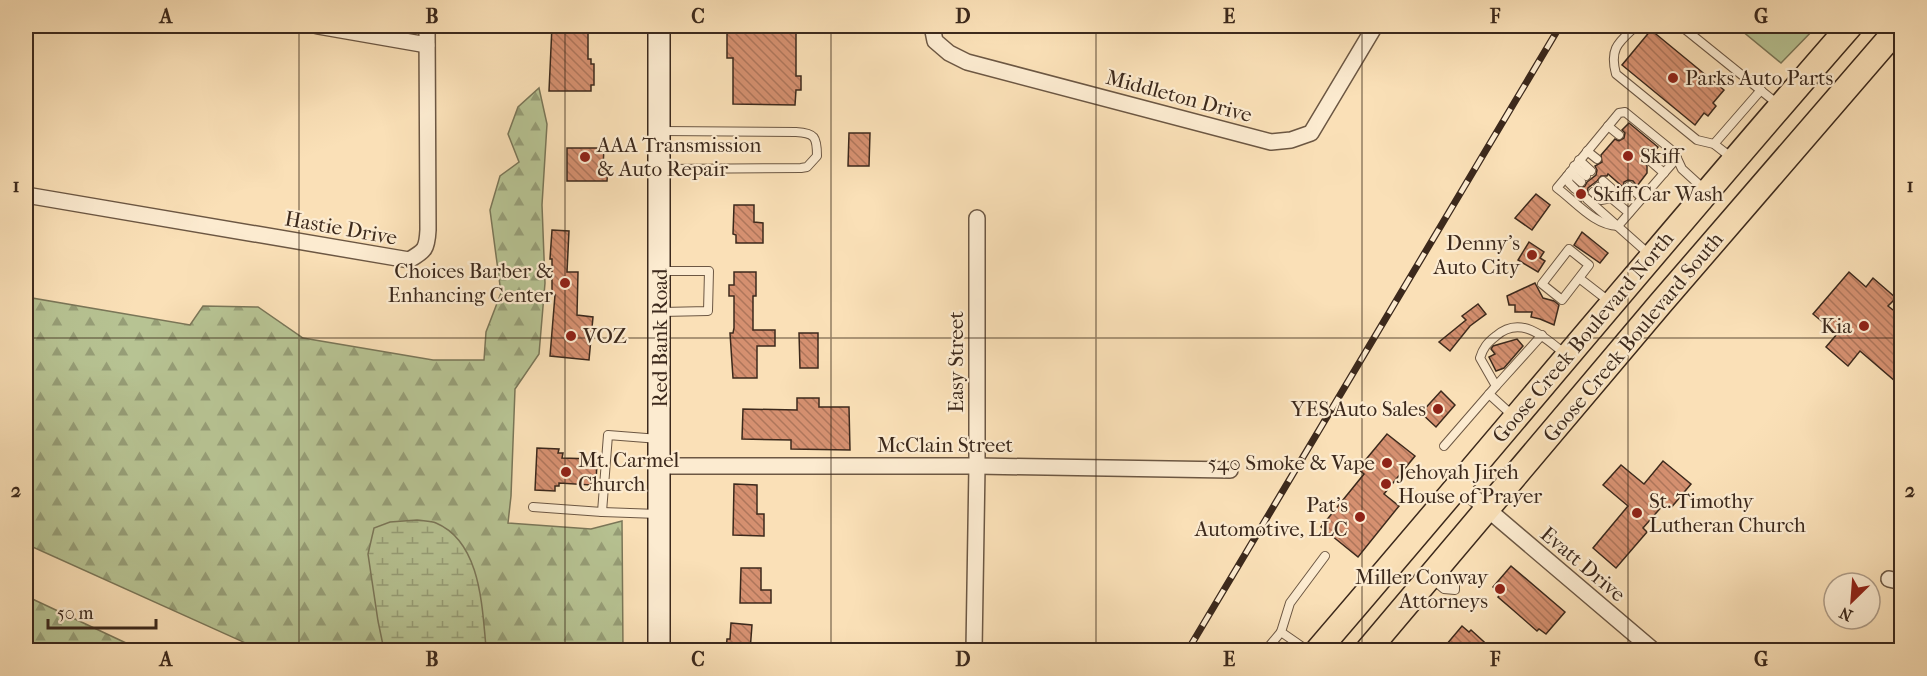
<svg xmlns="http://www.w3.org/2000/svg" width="1927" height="676" viewBox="0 0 1927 676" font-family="'IM FELL French Canon',serif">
<defs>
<pattern id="forest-firs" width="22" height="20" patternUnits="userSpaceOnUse" patternTransform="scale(1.5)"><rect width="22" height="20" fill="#b7c393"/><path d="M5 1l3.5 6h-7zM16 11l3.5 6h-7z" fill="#969e77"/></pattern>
<pattern id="wetland-marsh" width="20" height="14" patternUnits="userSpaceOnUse" patternTransform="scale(1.5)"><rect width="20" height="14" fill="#b7c393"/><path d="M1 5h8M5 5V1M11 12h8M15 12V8" fill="none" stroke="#969e77"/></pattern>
<pattern id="building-back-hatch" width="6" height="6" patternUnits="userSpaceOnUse" patternTransform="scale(1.5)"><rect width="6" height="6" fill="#d59070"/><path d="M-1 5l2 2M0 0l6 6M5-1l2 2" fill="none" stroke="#ae765b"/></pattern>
</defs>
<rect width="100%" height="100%" fill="#fae0b7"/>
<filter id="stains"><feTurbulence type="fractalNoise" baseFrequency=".00333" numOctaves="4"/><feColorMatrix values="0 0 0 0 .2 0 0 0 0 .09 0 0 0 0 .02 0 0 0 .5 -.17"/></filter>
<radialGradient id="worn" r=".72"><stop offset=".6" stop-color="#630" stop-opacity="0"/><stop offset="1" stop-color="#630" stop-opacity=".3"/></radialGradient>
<path fill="#b7c393" stroke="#7a7658" stroke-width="1.5" d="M1736,26H1817L1781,63Z"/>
<g fill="url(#forest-firs)" stroke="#7a7658" stroke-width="1.5">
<path d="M539,88L547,124L542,205L545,283L539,354L515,389L511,496L508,523L591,529L622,521L623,650H261L26,544V297L190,325L203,306L258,307L303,338L433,360H484L486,332L501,293L490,210L500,176L519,162L508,134L518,107Z"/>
<path d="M26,596L141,650H26Z"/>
</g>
<path fill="url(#wetland-marsh)" stroke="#7a7658" stroke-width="1.5" d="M417,520C423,521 431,521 436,523C481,542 482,607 486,647L485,650H384L378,621L368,554L374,528L390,522Z"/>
<g fill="url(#building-back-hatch)" stroke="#3c291c" stroke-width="1.5">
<path d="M552,26H588V59H591V64H594V85H591V91H549Z"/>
<path d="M727,26H796V76H801V90H796L795,105L733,104V58H727Z"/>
<path d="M1651,30L1724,90L1713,103L1716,106L1708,116L1704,113L1695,125L1622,65Z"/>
<path d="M1629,123L1658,147L1652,154L1647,153L1642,157L1643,161L1647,166V173L1637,186L1633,181L1628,180L1624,182L1623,187L1608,174L1607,176H1601L1597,181L1588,188L1587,193L1582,195L1581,201L1575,195L1579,194L1581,188L1585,186L1587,182L1596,175L1597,170L1595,166L1602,162L1601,155L1615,139L1619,141L1624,138L1625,133L1622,130Z"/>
<path d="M849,133H870L869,166H848Z"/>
<path d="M567,148H604L603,167H608L607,181H567Z"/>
<path d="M1536,194L1550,205L1532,230L1515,218Z"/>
<path d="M734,205H754V222L763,223V243H736V235L733,234Z"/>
<path d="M552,230L569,231L567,272H578L577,315L593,317L589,360L550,356L555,295L552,294V259H550Z"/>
<path d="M1582,232L1608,253L1600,263L1574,245Z"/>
<path d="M1529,242L1544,252L1540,258L1545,261L1538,272L1518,260Z"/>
<path d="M734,272H756V296H753V330H775V346H757V378H733L730,333H733L734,328V296H729V285H734Z"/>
<path d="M1849,272L1866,287L1873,278L1896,298L1888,306L1902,317V387L1860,351L1848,366L1826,347L1837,334L1813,314Z"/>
<path d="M1535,283L1543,298L1554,301L1559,305L1554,325L1540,319L1531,317L1532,312H1515V305H1509L1507,296Z"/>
<path d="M1478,304L1486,314L1470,326L1450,351L1439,342L1466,320L1462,316Z"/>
<path d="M799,333H818V368H800Z"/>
<path d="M1517,339L1523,346L1504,368L1496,371L1489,357L1495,354L1491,349L1493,346Z"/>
<path d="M1441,391L1455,405L1436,427L1421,413Z"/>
<path d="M797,398H819V407H849L850,450L791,449V440L742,439L743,409L797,410Z"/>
<path d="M1387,434L1415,456L1384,494L1399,506L1358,557L1321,527L1364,474L1358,469Z"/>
<path d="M537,448L559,449L558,453H563L562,458L593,459V463H597L596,481L591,480V485L559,483V486H555V491L535,490Z"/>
<path d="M1663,461L1691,484L1670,509L1664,504L1643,528L1647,532L1616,568L1593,548L1628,506L1603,485L1621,465L1644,484Z"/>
<path d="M734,484L757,485V514H764V536L733,535Z"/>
<path d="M1511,566L1565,612L1546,634L1539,629L1537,631L1513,610L1498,597L1500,594L1493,587Z"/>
<path d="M741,568H761V590H771V603H740Z"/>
<path d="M731,623L752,625L750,651H726L727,639H730Z"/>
<path d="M1462,626L1469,632L1471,630L1494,651H1441Z"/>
</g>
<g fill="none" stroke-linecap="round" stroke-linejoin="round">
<g stroke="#6c5743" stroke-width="10">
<g id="service">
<path d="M611,26L613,28H656"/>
<path d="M1636,26C1619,42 1609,48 1616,74L1697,140L1714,144L1732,158"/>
<path d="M1681,26L1779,105"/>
<path d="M1608,126L1619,135"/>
<path d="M661,131L796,132C815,133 817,137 817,156L807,167L801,168L661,169"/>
<path d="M1714,144L1761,90"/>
<path d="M1587,151L1597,159"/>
<path d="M1648,159L1664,173"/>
<path d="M1579,160L1591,171"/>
<path d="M1574,166L1586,176"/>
<path d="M1570,172L1581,182"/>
<path d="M1567,176L1557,188C1576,202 1594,225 1618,226L1677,158"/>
<path d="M1603,181L1611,188V198"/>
<path d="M1629,186L1642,198"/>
<path d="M1598,187L1629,213"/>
<path d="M1575,189L1569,183L1567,176L1619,113L1625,112L1674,152L1682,169L1705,190"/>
<path d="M1593,192L1601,200L1611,198"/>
<path d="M1587,199L1650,255"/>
<path d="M660,271H709L708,311L662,312"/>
<path d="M1579,278L1562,300L1542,284L1569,249L1589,265L1579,278L1610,302"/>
<path d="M1496,386L1542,335"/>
<path d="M1489,394L1512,415"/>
<path d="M1444,446L1496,386L1480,358C1483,348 1487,343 1496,336C1521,314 1546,338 1566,355"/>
<path d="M533,507L602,512L608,435L659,439"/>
<path d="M602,512L658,514"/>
<path d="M1431,578L1444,589L1455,590V581L1440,568"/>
<path d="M1266,650L1281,632"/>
<path d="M1307,650L1281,632L1290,603L1325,556"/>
</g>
</g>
<g stroke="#6c5743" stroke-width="18">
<g id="minor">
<path d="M318,26L427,45"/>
<path d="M932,26L935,41L949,53L967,62L1271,142L1291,140L1311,133L1375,26"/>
<path d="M26,195L409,260C425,251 427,249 428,230L427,26"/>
<path d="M660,466H977L1230,470"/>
<path d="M1459,485L1653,650"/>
<path d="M1889,579L1902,582"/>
<path d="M974,650L977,466V218"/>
</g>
</g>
<g stroke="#3c291c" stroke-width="24">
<path id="secondary" d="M659,26V650"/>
</g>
<g stroke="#3c291c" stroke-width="27">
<g id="trunk">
<path d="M1318,650C1496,443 1670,232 1850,26"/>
<path d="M1368,650L1660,304L1900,26"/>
</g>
</g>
<use href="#service" stroke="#fcebd0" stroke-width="8"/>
<use href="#minor" stroke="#fcebd0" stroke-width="15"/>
<use href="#secondary" stroke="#fcebd0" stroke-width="21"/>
<use href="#trunk" stroke="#fae0b7" stroke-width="24"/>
<g stroke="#3c291c" stroke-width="7">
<path id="rail" d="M1188,650L1560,26"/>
</g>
<use href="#rail" stroke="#fcebd0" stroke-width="4.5" stroke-dasharray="14" stroke-linecap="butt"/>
</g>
<path fill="none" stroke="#3c291c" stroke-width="1.5" stroke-opacity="0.55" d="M299,26V650M565,26V650M831,26V650M1096,26V650M1362,26V650M1628,26V650M26,338H1902"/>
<g fill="#8f2418" stroke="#fcebd0" stroke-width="2">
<circle cx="1673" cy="78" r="6"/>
<circle cx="1628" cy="156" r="6"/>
<circle cx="585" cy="157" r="6"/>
<circle cx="1581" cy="194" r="6"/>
<circle cx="1532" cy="255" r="6"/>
<circle cx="565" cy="283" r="6"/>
<circle cx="1864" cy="326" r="6"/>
<circle cx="571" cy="336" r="6"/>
<circle cx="1438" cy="409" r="6"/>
<circle cx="1387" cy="463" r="6"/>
<circle cx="566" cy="472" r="6"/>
<circle cx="1386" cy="484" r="6"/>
<circle cx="1637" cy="513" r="6"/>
<circle cx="1360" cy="517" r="6"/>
<circle cx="1500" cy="589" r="6"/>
</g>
<g text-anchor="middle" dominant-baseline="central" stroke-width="4.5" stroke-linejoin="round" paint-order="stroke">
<g font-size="21" fill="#3c291c" stroke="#fcebd0" text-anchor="start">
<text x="1685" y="78">Parks Auto Parts</text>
<text x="597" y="145">AAA Transmission<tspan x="597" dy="24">&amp; Auto Repair</tspan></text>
<text x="1640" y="156">Skiff</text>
<text x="1593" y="194">Skiff Car Wash</text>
<text x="1520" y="243" text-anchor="end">Denny's<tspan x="1520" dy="24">Auto City</tspan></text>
<text x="553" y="271" text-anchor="end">Choices Barber &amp;<tspan x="553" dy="24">Enhancing Center</tspan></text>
<text x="1852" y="326" text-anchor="end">Kia</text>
<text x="583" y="336">VOZ</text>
<text x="1426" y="409" text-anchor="end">YES Auto Sales</text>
<text x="578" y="460">Mt. Carmel<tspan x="578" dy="24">Church</tspan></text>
<text x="1375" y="463" text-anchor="end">540 Smoke &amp; Vape</text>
<text x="1398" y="472">Jehovah Jireh<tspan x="1398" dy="24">House of Prayer</tspan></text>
<text x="1649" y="501">St. Timothy<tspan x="1649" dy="24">Lutheran Church</tspan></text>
<text x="1348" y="505" text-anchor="end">Pat's<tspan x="1348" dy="24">Automotive, LLC</tspan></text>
<text x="1488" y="577" text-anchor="end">Miller Conway<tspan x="1488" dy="24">Attorneys</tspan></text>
</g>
<g font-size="21" fill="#3c291c" stroke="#fcebd0">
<text transform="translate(1179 96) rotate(15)">Middleton Drive</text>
<text transform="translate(341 228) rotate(10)">Hastie Drive</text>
<text transform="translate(1583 337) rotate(-50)">Goose Creek Boulevard North</text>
<text transform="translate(1633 337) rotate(-50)">Goose Creek Boulevard South</text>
<text transform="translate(660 338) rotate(-90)">Red Bank Road</text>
<text transform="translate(956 362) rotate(-90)">Easy Street</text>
<text x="945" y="445">McClain Street</text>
<text transform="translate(1583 564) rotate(40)">Evatt Drive</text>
</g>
</g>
<rect width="1927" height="676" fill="none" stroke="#fae0b7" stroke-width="66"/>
<g transform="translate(1852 601) rotate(205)"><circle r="28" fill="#fcebd0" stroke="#af9d88" stroke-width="1.5"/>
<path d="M0-4.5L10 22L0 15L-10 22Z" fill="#8f2418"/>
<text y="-9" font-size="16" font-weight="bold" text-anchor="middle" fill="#3c291c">N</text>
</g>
<path d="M48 619v9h108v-9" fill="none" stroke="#3c291c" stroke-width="3"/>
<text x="57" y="619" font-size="18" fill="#3c291c" stroke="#fcebd0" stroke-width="4.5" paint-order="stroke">50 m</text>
<rect x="33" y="33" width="1861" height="610" fill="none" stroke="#3c291c" stroke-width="2"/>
<g font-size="20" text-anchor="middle" font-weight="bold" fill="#3c291c">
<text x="166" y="23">A</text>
<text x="432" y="23">B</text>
<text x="698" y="23">C</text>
<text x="963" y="23">D</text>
<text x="1229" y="23">E</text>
<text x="1495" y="23">F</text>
<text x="1761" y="23">G</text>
<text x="16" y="192">1</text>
<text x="1910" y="192">1</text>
<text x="16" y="497">2</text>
<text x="1910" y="497">2</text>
<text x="166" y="666">A</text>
<text x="432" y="666">B</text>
<text x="698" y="666">C</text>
<text x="963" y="666">D</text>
<text x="1229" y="666">E</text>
<text x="1495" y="666">F</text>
<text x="1761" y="666">G</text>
</g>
<rect width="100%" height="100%" filter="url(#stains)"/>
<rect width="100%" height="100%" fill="url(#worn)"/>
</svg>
